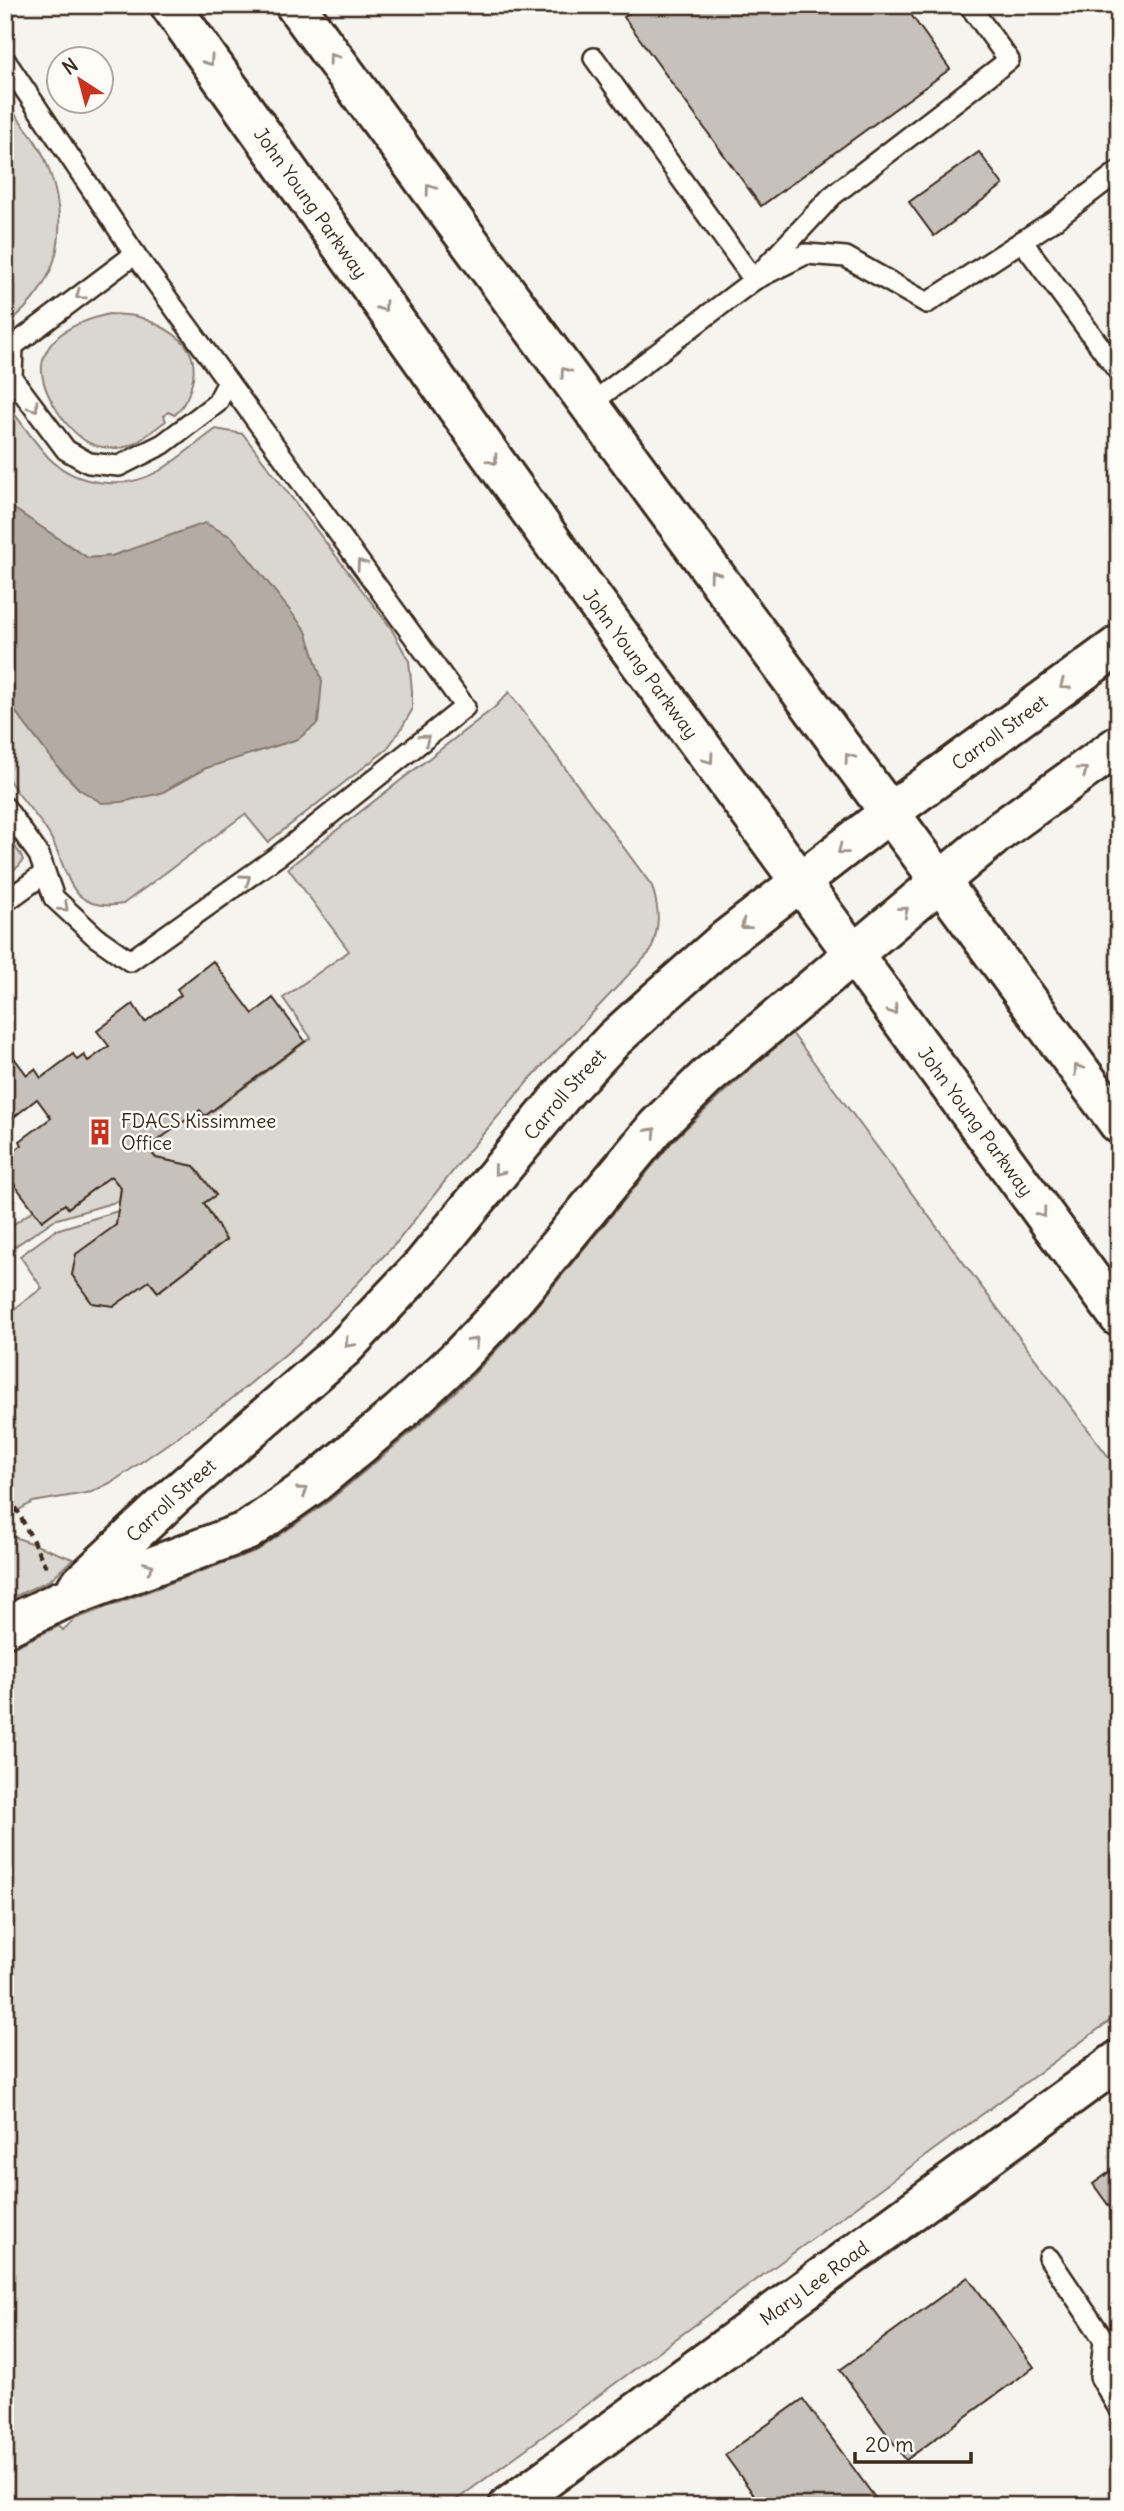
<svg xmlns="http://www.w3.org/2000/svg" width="1124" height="2511" viewBox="0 0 1124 2511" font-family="Delius,sans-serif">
<rect width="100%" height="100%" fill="#f5f4ee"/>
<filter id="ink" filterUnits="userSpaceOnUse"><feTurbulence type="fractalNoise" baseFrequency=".0143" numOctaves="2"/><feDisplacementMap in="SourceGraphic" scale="14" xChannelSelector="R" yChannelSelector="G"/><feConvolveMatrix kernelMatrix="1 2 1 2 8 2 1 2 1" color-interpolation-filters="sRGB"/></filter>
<g filter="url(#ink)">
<g fill="#dad6d0" stroke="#8a8077" stroke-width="2">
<path d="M5,101C18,119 36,138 45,159C71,224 64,281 5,326Z"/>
<path d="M109,314C119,315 132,314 142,318C155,323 170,330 181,340C203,360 193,396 175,415L168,412L164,416L166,421C154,429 138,445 125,447C113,450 94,447 84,440C63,425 34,383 44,357C54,330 84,320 109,314Z"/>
<path d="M5,402C20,420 33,441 49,458C77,486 124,491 159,471C178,459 197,443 216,429L243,434L391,628L409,661L412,690V710L400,731L386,750L268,842L245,814L123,904C66,914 70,871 50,836C40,817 13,792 6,774C2,765 5,712 5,698L58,767L79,789L161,793L206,768L248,753L205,524L112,556L88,558L5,503Z"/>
<path d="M509,692L652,886C660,912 660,924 651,951L529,1080L472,1147L397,1242L305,1338L229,1401L114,1481L92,1492L33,1502L5,1518V1316L42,1288L20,1256L56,1230L118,1211L116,1225L92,1303L114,1306L149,1281L158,1292L226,1240L204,1203L215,1195L156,1158L147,1148L200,1110L206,1116L311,1038L283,998L349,951L288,868L495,707Z"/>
<path d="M5,833L21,855L23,860L19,866L5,875Z"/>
<path d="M792,1033L1119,1471V2014L448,2506H5V1651L59,1626L63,1630L75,1619L258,1550L329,1501L414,1430L474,1374L531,1313L673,1141L722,1094Z"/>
<path d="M111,1176L121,1188L119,1201L54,1220L5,1253V1220L11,1226L34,1210L65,1204L68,1208Z"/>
<path d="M5,1536H12L73,1559L50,1580L5,1601Z"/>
</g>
<path fill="#b4aca4" stroke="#84786e" stroke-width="2" d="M5,503L88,558L112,556L205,523L232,537L306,631L322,681L318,723L298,739L206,768L161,793L121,802L102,803L79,789L58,767L5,698Z"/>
<g fill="#c7c1bb" stroke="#3b2a1e" stroke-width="2">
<path d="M640,5H904L950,69L761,206L624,17Z"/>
<path d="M979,152L1003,185L934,236L909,202Z"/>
<path d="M213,961L253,1014L273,998L305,1041L205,1116L200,1110L147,1148L156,1158L194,1166L216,1195L204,1203L226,1240L158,1292L149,1281L114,1306L92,1303L72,1275L76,1254L116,1225L121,1188L111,1176L68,1208L65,1204L42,1221L14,1184L10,1188L5,1182V1158L22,1145L20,1141L51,1118L37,1099L5,1124V1046L27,1075L35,1069L41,1078L73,1054L77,1060L84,1055L88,1061L109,1046L97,1031L133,1004L145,1022L181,995L177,989Z"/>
<path d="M1119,2165V2220L1093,2184Z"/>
<path d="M968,2277L1034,2367L906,2460L840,2370Z"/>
<path d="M803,2399L881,2506H762L725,2455Z"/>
</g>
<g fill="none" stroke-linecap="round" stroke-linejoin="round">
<g stroke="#3b2a1e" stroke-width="24">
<g id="service">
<path d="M5,60L135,254L465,707L278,856L130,961L96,937L54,898L39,855L5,807"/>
<path d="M1022,241L1119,372"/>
<path d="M762,271L832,196L1009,60L969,5"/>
<path d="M754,280L806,254L846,257L927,303L1056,219L1119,171"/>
<path d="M13,346L12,378L66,450L89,463L119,466L163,444L217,403L228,382"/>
<path d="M5,352L135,254"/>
<path d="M589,405L754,280L594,58"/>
<path d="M5,902L45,873"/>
<path d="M1049,2258L1104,2340L1100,2377L1119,2409"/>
</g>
</g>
<g stroke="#3b2a1e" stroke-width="44">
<g id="minor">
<path id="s1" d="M509,2506L1119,2060"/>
</g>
</g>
<g stroke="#3b2a1e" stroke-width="44">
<g id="primary">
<path id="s2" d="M77,1587L174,1496L343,1349L423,1265L568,1088L614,1039L657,1000L724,941L889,813L1119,645"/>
<path d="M5,1627L62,1600L247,1531L315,1483L400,1412L459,1357L515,1298L657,1126L707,1077L1000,831L1119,745"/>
</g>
</g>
<g stroke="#3b2a1e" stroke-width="44">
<g id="trunk">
<path id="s3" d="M170,5L583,585L1119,1317"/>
<path d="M295,5L1119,1124"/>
</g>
</g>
<path stroke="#3b2a1e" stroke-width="4.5" stroke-dasharray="7 5" stroke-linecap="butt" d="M5,1486L46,1567"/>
<use href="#service" stroke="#fdfcf7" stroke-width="19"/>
<use href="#minor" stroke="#fdfcf7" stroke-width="38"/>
<use href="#primary" stroke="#fdfcf7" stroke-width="38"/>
<use href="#trunk" stroke="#fdfcf7" stroke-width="38"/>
</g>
<defs><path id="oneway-chevron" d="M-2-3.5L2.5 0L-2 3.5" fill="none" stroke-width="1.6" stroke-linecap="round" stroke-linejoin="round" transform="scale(1.75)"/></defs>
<g stroke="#9c938a">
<use href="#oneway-chevron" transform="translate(333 58) rotate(-126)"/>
<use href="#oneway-chevron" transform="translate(209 61) rotate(55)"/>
<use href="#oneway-chevron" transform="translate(430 189) rotate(-126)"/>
<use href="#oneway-chevron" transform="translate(80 295) rotate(143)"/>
<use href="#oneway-chevron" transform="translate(383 307) rotate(55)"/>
<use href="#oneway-chevron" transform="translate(565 372) rotate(-126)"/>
<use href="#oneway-chevron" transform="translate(34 407) rotate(54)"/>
<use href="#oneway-chevron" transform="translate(493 460) rotate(54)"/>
<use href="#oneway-chevron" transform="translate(361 564) rotate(-126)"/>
<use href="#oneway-chevron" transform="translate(714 575) rotate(-126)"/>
<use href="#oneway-chevron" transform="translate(1064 685) rotate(144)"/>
<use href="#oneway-chevron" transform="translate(425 739) rotate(-39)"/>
<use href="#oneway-chevron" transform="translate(849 758) rotate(-126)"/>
<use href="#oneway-chevron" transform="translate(709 759) rotate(54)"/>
<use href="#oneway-chevron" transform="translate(1083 771) rotate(-36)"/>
<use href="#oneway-chevron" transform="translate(842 850) rotate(142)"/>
<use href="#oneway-chevron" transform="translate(246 879) rotate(-35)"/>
<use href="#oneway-chevron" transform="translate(64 907) rotate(43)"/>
<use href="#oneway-chevron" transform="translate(904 911) rotate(-40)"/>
<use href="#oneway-chevron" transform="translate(745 925) rotate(142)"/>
<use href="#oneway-chevron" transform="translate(893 1010) rotate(54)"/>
<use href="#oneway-chevron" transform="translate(1078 1069) rotate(-126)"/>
<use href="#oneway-chevron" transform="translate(652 1132) rotate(-48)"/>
<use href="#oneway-chevron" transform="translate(498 1171) rotate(129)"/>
<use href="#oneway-chevron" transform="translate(1042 1213) rotate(54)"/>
<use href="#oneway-chevron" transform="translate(474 1342) rotate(-47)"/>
<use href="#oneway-chevron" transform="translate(349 1343) rotate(134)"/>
<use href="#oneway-chevron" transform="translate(303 1491) rotate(-35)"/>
<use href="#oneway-chevron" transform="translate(149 1567) rotate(-21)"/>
</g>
</g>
<defs>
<g id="building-bare" transform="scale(2.1)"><path d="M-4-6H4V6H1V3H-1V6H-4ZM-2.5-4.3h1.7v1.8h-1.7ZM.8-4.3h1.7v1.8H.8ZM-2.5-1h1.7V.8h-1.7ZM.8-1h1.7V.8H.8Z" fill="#c8321e" stroke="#fdfcf7" stroke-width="2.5" paint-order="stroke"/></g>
</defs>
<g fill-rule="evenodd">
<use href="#building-bare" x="100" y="1132"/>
</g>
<g text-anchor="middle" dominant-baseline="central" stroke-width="5" stroke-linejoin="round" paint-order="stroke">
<g font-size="19" fill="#3b2a1e" stroke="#fdfcf7">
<text stroke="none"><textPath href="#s3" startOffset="243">John Young Parkway</textPath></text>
<text stroke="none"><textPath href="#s3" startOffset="810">John Young Parkway</textPath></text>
<text stroke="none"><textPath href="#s2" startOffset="1262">Carroll Street</textPath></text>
<text stroke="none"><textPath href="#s2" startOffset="695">Carroll Street</textPath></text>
<text stroke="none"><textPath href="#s3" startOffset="1377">John Young Parkway</textPath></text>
<text stroke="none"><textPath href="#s2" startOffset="128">Carroll Street</textPath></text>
<text stroke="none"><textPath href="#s1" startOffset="378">Mary Lee Road</textPath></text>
</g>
<g font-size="19" fill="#3b2a1e" stroke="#fdfcf7" text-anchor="start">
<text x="121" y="1121">FDACS Kissimmee<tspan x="121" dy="22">Office</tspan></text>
</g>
</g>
<rect width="1124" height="2511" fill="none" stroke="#fdfcf7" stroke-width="28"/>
<rect x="14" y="14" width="1096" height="2483" fill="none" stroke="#3b2a1e" stroke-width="2.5" filter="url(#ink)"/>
<g transform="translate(80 80) rotate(324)"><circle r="33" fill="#fdfcf7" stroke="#afa8a0" stroke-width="2"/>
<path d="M0-5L12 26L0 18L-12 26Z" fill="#c8321e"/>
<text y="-10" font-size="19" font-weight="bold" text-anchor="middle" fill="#3b2a1e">N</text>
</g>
<path d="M855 2452v10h116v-10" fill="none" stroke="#3b2a1e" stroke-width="3.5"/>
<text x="865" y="2452" font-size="21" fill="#3b2a1e" stroke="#fdfcf7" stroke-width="5" paint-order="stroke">20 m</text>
</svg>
